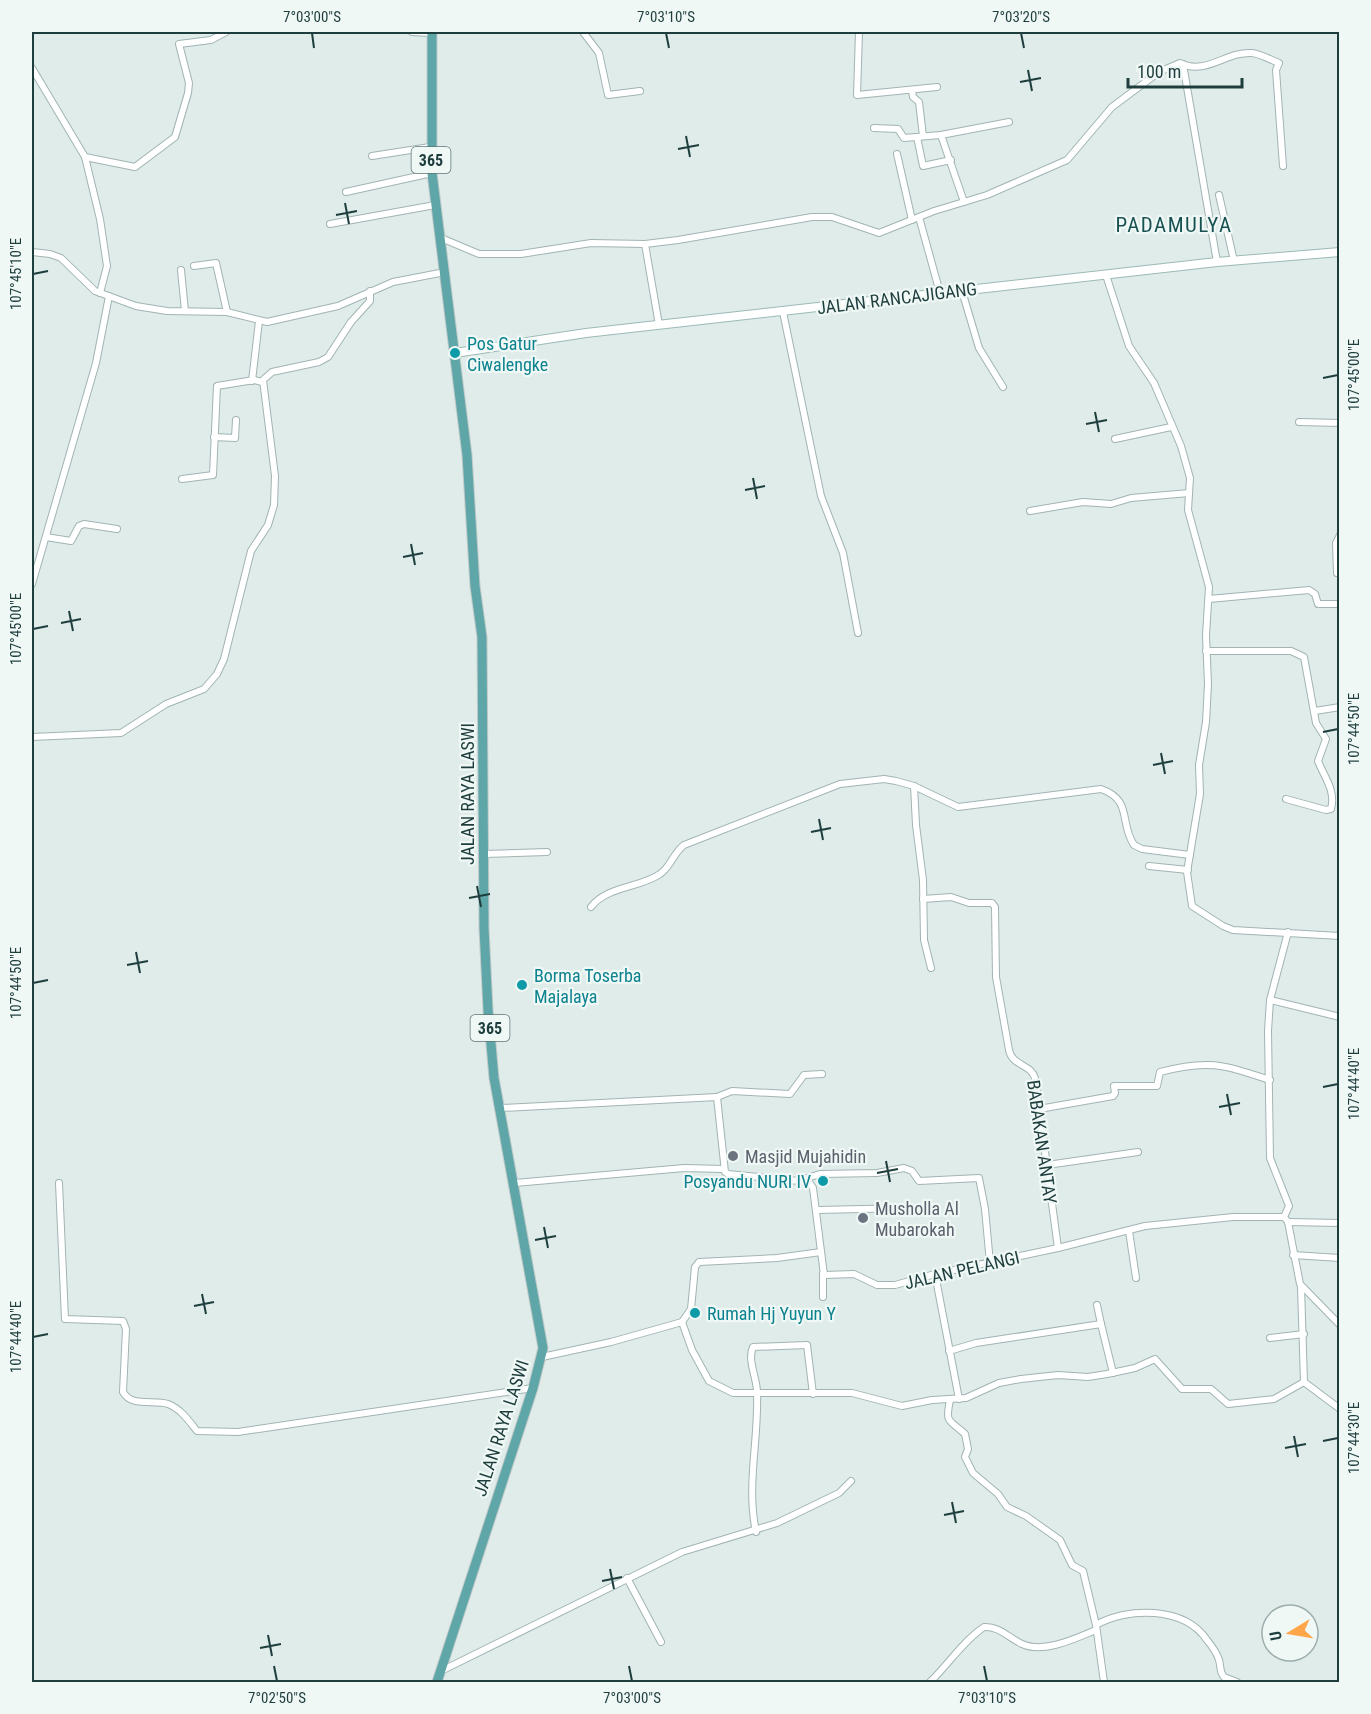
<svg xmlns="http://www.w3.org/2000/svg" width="1371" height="1714" viewBox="0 0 1371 1714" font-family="'Roboto Condensed',sans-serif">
<rect width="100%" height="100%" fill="#dfecea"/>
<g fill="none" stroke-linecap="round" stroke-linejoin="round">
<g stroke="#a1b4b3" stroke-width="8">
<g id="minor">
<path d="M412,32L432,33"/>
<path d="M583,32L599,53L608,95L640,91"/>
<path d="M859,32L857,95L937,87"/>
<path d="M1183,64L1217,262"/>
<path d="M32,68L85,157L100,219L107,266L100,293"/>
<path d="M912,91L913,97L919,102L923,136"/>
<path d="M874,128L898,129L904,138L941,135L964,202"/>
<path d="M941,135L1009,122"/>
<path d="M917,137L923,166L951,160"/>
<path d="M897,154L912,220"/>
<path d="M372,156L430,147"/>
<path d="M85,157L135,167L175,137L188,93L189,83L179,44L211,40L226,32"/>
<path d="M346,192L432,173"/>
<path d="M1219,195L1234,261"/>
<path d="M919,217L940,293"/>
<path d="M330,224L435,205"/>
<path d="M441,238L479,254H521L591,243L645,244L678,240L812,217H832L879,233L934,211L987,195L1067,160L1112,107L1159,72L1180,63C1205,76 1227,51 1252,53C1261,54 1271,60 1279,63L1276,70L1283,166"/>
<path d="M645,244L659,325"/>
<path d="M32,252L50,254L61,258L95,291L136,306L167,311L227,312L267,322L338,306L393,282L445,272"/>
<path d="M194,266L216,263L227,312"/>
<path d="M181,270L185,311"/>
<path d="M1106,275L1129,346L1154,383L1181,446L1190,478L1188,510L1209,587L1206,635L1208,684L1206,722L1199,765L1200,794L1187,872L1192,906L1223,926L1233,930L1340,936"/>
<path d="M962,291L979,348L1003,387"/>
<path d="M783,312L821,496L843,553L858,633"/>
<path d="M252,381L259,321"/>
<path d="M1299,422L1340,423"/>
<path d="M214,437L235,438L236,420"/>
<path d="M1115,439L1171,427"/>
<path d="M182,479L213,475L217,386L254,380L262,382"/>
<path d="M1030,511L1083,502L1111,504L1131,498L1189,493"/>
<path d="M46,537L71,541L79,526L84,524L117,529"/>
<path d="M1337,573L1336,543L1340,535"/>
<path d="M32,584L96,363L109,296"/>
<path d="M1209,599L1309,590L1315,594L1318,604H1340"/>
<path d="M1206,651H1291L1304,657L1316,723L1326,739L1318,761C1324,777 1336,790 1331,809L1326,810L1286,799"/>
<path d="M1315,711L1340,707"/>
<path d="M32,737L121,733L166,704L204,689L217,674L224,659L251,551L268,525L274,505L275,476L263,380L272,372L319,362L328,357L351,322L370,301V291"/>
<path d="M914,786L916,825L923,880L924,940L931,968"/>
<path d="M484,854L547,852"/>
<path d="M1149,866L1188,870"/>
<path d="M923,899L951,897L969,903H992L995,907L996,977L1009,1050C1012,1066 1031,1064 1035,1078L1058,1248"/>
<path d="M591,907C607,886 640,888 660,874C670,868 674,852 684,845L840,784L884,779L896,781L914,786L958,807L1101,789C1133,800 1119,823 1134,845L1142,849L1190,855"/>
<path d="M1288,932L1270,1000L1268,1031L1270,1158L1289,1206L1284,1217L1288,1222L1300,1284L1340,1325"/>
<path d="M1270,1000L1340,1017"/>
<path d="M717,1097L732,1091L790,1094L804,1075L822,1074"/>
<path d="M501,1108L717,1097L725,1172L728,1174L809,1182L813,1188L824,1275L854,1274L877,1285H895L935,1274L1058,1248L1145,1226L1233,1217H1284"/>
<path d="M1039,1109L1113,1096L1115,1093L1114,1086H1157L1160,1072C1209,1059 1224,1065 1270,1080"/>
<path d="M1047,1165L1138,1152"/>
<path d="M801,1180L820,1174L877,1173L904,1168L912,1171L919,1181L979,1178L985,1209L990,1263"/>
<path d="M59,1183L65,1319L123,1321L126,1329L123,1392C132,1408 154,1399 168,1404C181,1409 189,1421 197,1431L238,1432L533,1388"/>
<path d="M515,1183L684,1168L724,1169"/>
<path d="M817,1210L908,1208"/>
<path d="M1288,1222L1340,1223"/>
<path d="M1129,1231L1136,1278"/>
<path d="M1293,1255L1340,1258"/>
<path d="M935,1274L959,1399"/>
<path d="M1301,1287L1304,1382"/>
<path d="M823,1297V1274"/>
<path d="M1097,1305L1101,1324"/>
<path d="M682,1322L691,1309L695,1267L699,1262L777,1258L821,1252"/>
<path d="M1270,1338L1304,1334"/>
<path d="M949,1351L976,1343L1101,1324L1113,1373"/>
<path d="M542,1357L611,1342L682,1322L692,1350L709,1381L733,1393H852L902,1406L932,1400L966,1398L999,1383L1021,1379L1058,1375L1088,1377L1107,1374L1135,1368L1155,1359L1182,1389H1211L1228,1404L1274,1399L1304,1382L1340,1409"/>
<path d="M950,1400C945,1424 949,1419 965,1434L968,1449L965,1457L973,1473L998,1494L1007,1507L1026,1516L1060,1540L1072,1565L1083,1571L1096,1625L1104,1682"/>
<path d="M756,1532C746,1484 759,1440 757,1392C757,1378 747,1360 753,1347L807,1345L813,1394"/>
<path d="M627,1578L661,1642"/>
<path d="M1096,1625C1127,1607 1184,1606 1207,1640C1211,1645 1217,1653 1219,1660C1221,1666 1219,1671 1224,1677L1237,1682"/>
<path d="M441,1671L682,1552L777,1523L839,1493L851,1481"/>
<path d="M930,1682C948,1665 963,1641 984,1627C999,1626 1009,1638 1022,1644C1044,1654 1076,1638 1096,1630"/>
</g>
</g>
<g stroke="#9cb9b6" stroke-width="10">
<path id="secondary" d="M455,353L586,333L1217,262L1340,252"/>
</g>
<g stroke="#c0c9c9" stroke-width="11">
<path id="primary" d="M432,32V173L467,455L475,586L482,637L484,928L488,1010L494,1078L543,1348L533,1388L437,1682"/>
</g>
<use href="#minor" stroke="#fff" stroke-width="6"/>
<use href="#secondary" stroke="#fff" stroke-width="8"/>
<use href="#primary" stroke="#5ea6a7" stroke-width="9"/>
</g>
<path fill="none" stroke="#1e3e3e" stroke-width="2" d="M312,33L314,48M666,33L669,48M1021,33L1024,48M1028,70L1032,91M1020,82L1041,78M686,136L690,157M678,149L699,145M345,203L349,224M336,215L357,211M33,274L48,271M1323,378L1338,375M1095,412L1099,432M1086,424L1107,420M753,478L757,499M745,490L765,486M411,544L415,565M403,557L423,553M69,611L73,631M61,623L81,619M33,629L48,626M1323,732L1338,729M1161,753L1165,774M1153,765L1173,761M819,819L823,840M811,832L831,828M477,886L481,907M469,898L490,894M136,952L140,973M127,965L148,961M33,983L48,980M1323,1087L1338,1084M1227,1094L1231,1115M1219,1107L1240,1103M886,1161L890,1182M877,1173L898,1169M544,1227L548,1248M535,1240L556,1236M202,1294L206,1314M194,1306L214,1302M33,1337L48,1334M1294,1436L1298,1457M1323,1441L1338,1438M1285,1448L1306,1444M952,1502L956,1523M944,1515L964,1511M610,1569L614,1589M602,1581L622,1577M268,1635L272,1656M260,1648L281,1644M274,1666L277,1681M629,1666L632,1681M984,1666L987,1681"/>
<g fill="#0f9aa8" stroke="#f0f8f6" stroke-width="2">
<circle cx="455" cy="353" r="6"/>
<circle cx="522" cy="985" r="6"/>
<circle cx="823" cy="1181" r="6"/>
<circle cx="695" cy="1313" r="6"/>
</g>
<g fill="#6b7280" stroke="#f0f8f6" stroke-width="2">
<circle cx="733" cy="1156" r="6"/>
<circle cx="863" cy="1218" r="6"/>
</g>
<g text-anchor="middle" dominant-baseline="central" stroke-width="4.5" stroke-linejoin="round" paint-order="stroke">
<g fill="#f0f8f6" stroke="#5d7675" stroke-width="1.5">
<rect x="411.5" y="147" width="39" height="26" rx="4.5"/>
<rect x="470.5" y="1015" width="39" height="26" rx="4.5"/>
</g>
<g font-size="16" font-weight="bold" fill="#1e3e3e">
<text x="431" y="160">365</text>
<text x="490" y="1028">365</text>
</g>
<g font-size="18" fill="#1e3e3e" stroke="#f0f8f6">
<text transform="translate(897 298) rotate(-7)">JALAN RANCAJIGANG</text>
<text transform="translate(467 794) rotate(-90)">JALAN RAYA LASWI</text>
<text transform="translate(1042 1142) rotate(82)">BABAKAN ANTAY</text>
<text transform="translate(962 1270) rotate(-13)">JALAN PELANGI</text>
<text transform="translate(501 1428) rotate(-72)">JALAN RAYA LASWI</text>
</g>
<g font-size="18" fill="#0d838f" stroke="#f0f8f6" text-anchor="start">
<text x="467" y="343">Pos Gatur<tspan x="467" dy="21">Ciwalengke</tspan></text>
<text x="534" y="975">Borma Toserba<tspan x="534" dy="21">Majalaya</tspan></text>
<text x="811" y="1181" text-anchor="end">Posyandu NURI IV</text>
<text x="707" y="1313">Rumah Hj Yuyun Y</text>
</g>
<g font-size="18" fill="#5b616d" stroke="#f0f8f6" text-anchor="start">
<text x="745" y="1156">Masjid Mujahidin</text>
<text x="875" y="1208">Musholla Al<tspan x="875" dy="21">Mubarokah</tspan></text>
</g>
<g font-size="21" letter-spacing="1.5" fill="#185152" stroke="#f0f8f6">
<text x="1174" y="225">PADAMULYA</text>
</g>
</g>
<rect width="1371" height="1714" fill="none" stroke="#f0f8f6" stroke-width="66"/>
<g transform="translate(1290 1633) rotate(259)"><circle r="28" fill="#f0f8f6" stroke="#9caeac" stroke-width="1.5"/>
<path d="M0-4.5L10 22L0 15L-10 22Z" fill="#ffa64a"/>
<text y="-9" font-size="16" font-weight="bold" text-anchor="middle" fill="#1e3e3e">U</text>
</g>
<path d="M1128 78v9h114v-9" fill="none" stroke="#1e3e3e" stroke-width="3"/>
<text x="1137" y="78" font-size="18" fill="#1e3e3e" stroke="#f0f8f6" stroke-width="4.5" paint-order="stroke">100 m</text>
<rect x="33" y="33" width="1305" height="1648" fill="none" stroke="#1e3e3e" stroke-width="2"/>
<g font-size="15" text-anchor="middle" fill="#1e3e3e">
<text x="312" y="22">7°03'00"S</text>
<text x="666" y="22">7°03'10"S</text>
<text x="1021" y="22">7°03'20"S</text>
<text transform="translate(16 274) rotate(-90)" y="5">107°45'10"E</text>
<text transform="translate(1354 375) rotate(-90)" y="5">107°45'00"E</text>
<text transform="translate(16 629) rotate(-90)" y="5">107°45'00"E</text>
<text transform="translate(1354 729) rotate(-90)" y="5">107°44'50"E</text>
<text transform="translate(16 983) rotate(-90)" y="5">107°44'50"E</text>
<text transform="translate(1354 1084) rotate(-90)" y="5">107°44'40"E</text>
<text transform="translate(16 1337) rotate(-90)" y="5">107°44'40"E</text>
<text transform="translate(1354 1438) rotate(-90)" y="5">107°44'30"E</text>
<text x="277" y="1703">7°02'50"S</text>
<text x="632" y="1703">7°03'00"S</text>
<text x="987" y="1703">7°03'10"S</text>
</g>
</svg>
